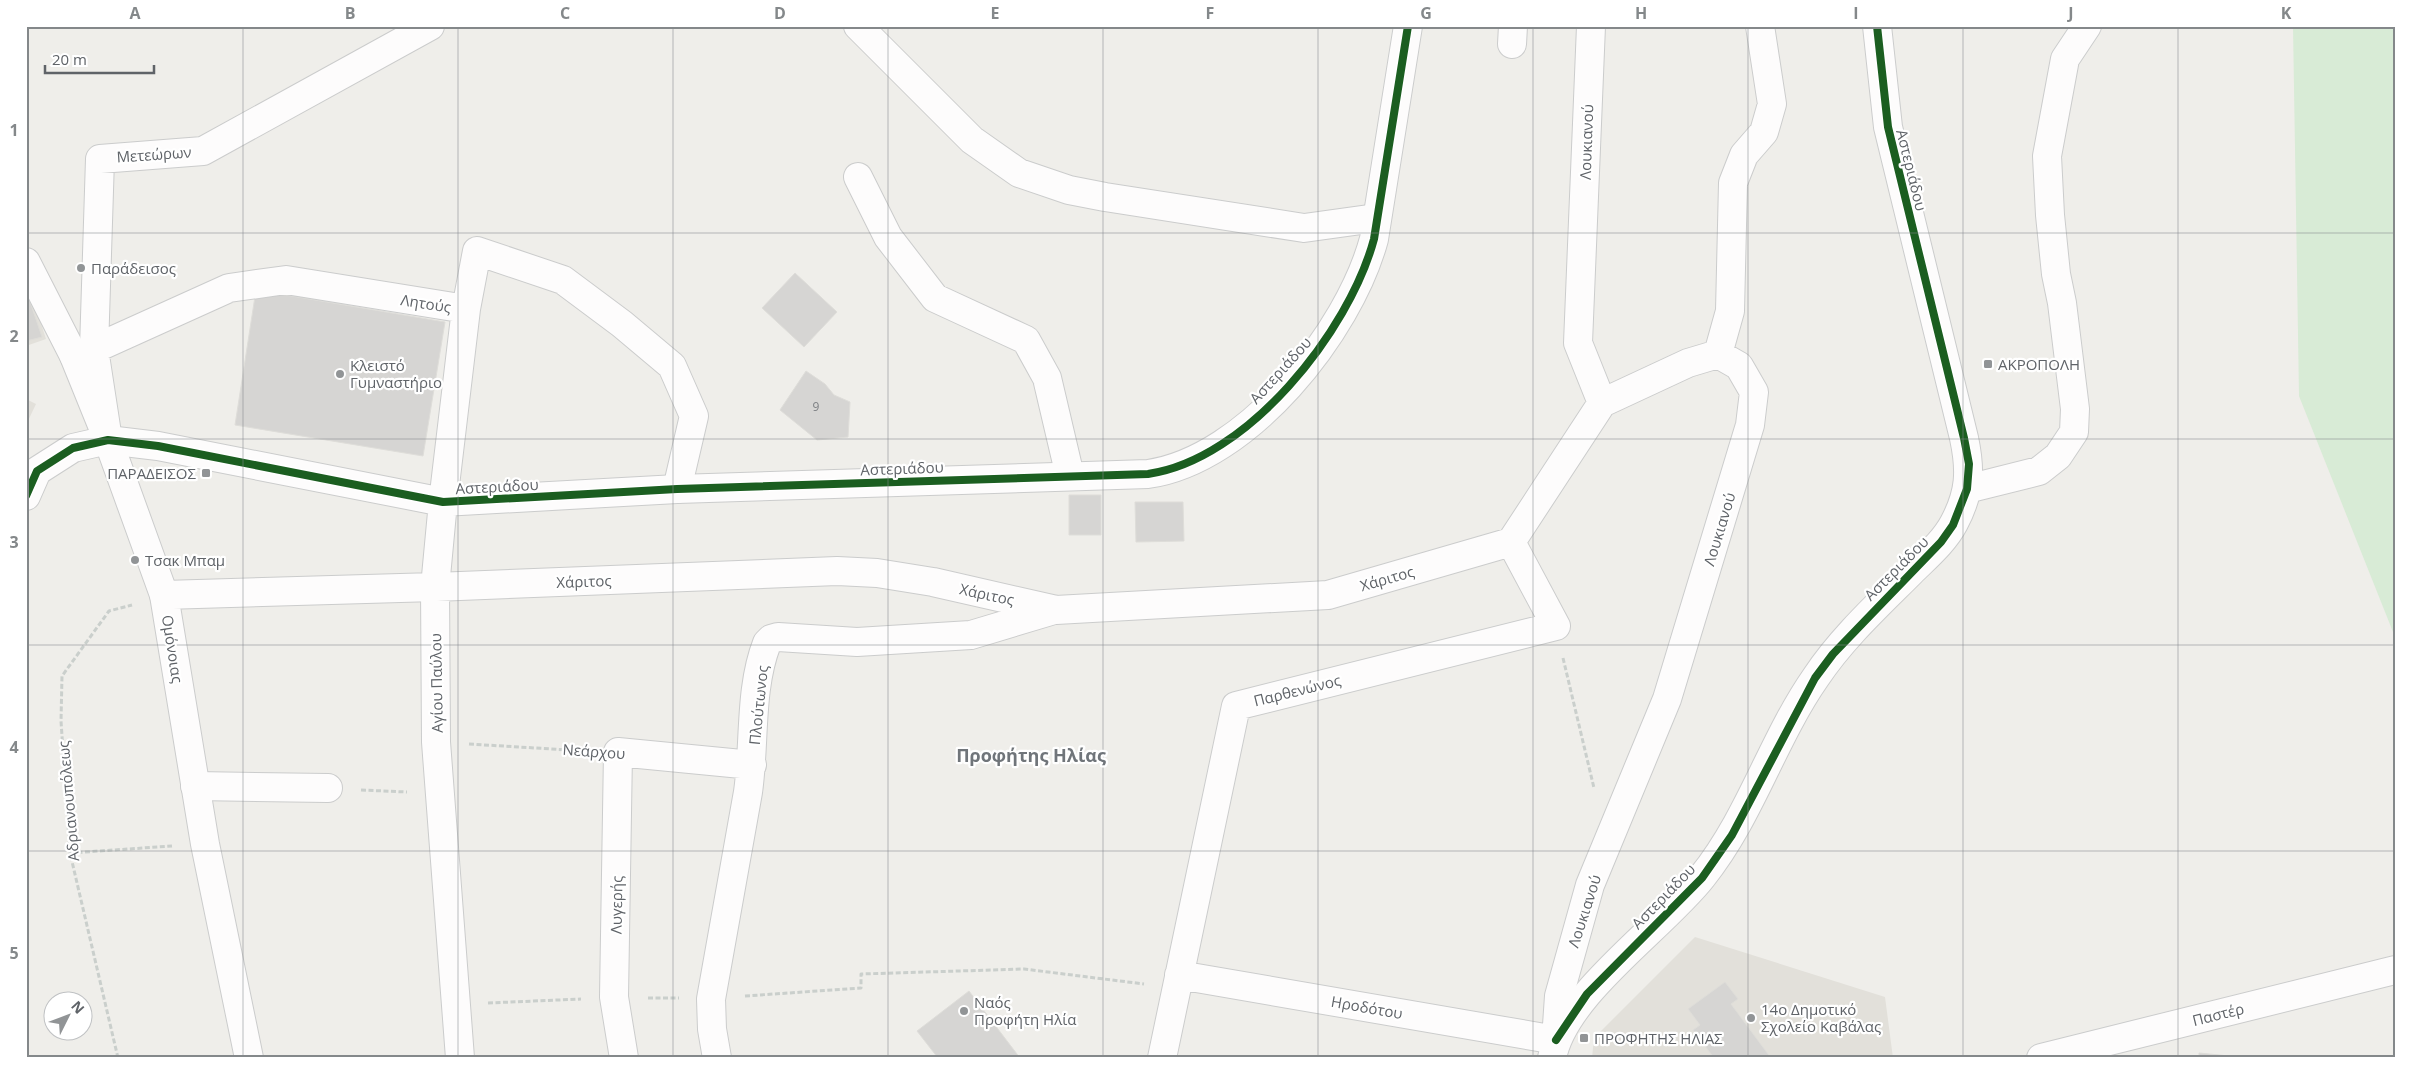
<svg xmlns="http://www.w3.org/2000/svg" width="2421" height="1084" font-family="'Open Sans',sans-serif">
<rect width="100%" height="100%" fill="#efeeea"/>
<path fill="#e2e0da" d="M26 286H29L46 339 26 346Z
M26 399 36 404 26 425Z
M1695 937 1885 997 1893 1058H1592L1594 1038Z"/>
<path fill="#d8ebd6" d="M2293 26H2395V637L2299 396Z"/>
<path fill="#d6d5d3" stroke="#deddd9" d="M795 273 837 312 804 347 762 308Z
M26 290 42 337 26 341Z
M256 290 445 322 423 456 235 425Z
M806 371 825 384 834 395 850 402 848 437 817 440 780 410Z
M1069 495H1101V535H1069Z
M1135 502H1183L1184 541 1136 542Z
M1725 982 1738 999 1731 1004 1771 1058H1714L1693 1030 1700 1025 1688 1009Z
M969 991 1020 1058H938L917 1031Z
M2199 1053 2249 1058H2199Z"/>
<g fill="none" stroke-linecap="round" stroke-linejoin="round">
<g stroke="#cbcccc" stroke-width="30">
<path id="minor" d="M858 26 972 140 1019 173 1069 190 1105 197 1304 228 1376 218
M1591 26 1578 343 1602 403
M1512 44 1513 26
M858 177 888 237 935 298 1026 340 1047 378 1070 476
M1718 354 1730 311 1733 183 1744 155 1764 132 1772 104 1760 26
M74 356 94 349 229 288 286 280 466 309 477 251 563 280 622 324 672 366 694 416 677 489
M1967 489 2039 471 2058 456 2074 432 2075 409 2062 303 2056 274 2050 215 2047 156 2065 59 2087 26
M443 502 466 309
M164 595 108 440 94 349 100 159 203 151 430 26
M195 786 328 788
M1179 975 1556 1040 1559 996 1590 885 1667 699 1750 425 1754 392 1739 366 1718 354
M460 1058 436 742 435 587 837 571 877 573 933 582 1056 610 1328 595 1511 542 1602 403 1688 363 1718 354
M624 1058 614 997 618 752 752 765
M717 1058 712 1029 711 999 748 792C755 744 749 689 767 643L771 639 778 637 857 642 971 635 1054 610
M1162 1058 1236 706 1556 626 1511 542"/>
</g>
<g stroke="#cbcccc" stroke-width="30">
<path id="tertiary" d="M26 262 74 356 108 440
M26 496 37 471 73 448 108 440 158 446 443 502 677 489 1148 474C1247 460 1349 332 1374 239L1408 26
M249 1058 205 844 164 595 435 587 443 502
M1552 1058C1564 994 1662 928 1702 877 1751 816 1772 740 1816 677 1842 638 1878 605 1911 572 1926 557 1944 542 1954 523 1970 493 1971 471 1964 438L1888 127 1877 26
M2041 1058 2395 970"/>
</g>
<path stroke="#cacfcc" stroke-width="3" stroke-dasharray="5 2.5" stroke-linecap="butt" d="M1563 658 1594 788
M469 744 585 751
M361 790 407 792
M70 853 172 846
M745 996 861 988V974L1024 969 1144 984
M648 998H679
M488 1003 581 999
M118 1058 70 853 61 721 62 676 109 611 132 605"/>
<use href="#minor" stroke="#fdfcfc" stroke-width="28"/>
<use href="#tertiary" stroke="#fdfcfc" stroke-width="28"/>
<g stroke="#fff" stroke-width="11">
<path id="cycleway" d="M26 496 37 471 73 448 108 440 158 446 443 502 677 489 1148 474C1247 460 1349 332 1374 239L1408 26
M1556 1040 1587 994 1702 878 1732 835 1815 678 1833 654 1941 542 1953 525 1967 489 1969 464 1964 438 1888 127 1877 26"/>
</g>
<use href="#cycleway" stroke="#1b5e20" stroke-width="8"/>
</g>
<path fill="none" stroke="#84888a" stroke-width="1" stroke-opacity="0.55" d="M243 26V1058M458 26V1058M673 26V1058M888 26V1058M1103 26V1058M1318 26V1058M1533 26V1058M1748 26V1058M1963 26V1058M2178 26V1058M26 233H2395M26 439H2395M26 645H2395M26 851H2395"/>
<g fill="#919496" stroke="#fff" stroke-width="2">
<circle cx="81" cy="268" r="5"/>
<rect x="1983" y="359" width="10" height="10" rx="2.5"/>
<circle cx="340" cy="374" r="5"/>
<rect x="201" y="468" width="10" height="10" rx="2.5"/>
<circle cx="135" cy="560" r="5"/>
<circle cx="964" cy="1011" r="5"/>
<circle cx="1751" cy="1018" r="5"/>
<rect x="1579" y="1033" width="10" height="10" rx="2.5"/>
</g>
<g text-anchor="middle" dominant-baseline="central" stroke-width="4.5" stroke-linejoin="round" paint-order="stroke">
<g font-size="12" fill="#7e8184">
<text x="816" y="406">9</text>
</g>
<g font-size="15" fill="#5f6368" stroke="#fff">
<text transform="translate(1586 142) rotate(-88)">Λουκιανού</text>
<text transform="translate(154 154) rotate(-4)">Μετεώρων</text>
<text transform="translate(1912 170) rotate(76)">Αστεριάδου</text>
<text transform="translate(426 303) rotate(9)">Λητούς</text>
<text transform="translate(1280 370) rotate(-48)">Αστεριάδου</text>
<text transform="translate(902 468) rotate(-2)">Αστεριάδου</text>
<text transform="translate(497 486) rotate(-3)">Αστεριάδου</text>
<text transform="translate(1719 529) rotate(-73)">Λουκιανού</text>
<text transform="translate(1896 568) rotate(-45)">Αστεριάδου</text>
<text transform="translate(1387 578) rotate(-16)">Χάριτος</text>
<text transform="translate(584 581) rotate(-2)">Χάριτος</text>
<text transform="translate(987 594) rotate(12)">Χάριτος</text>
<text transform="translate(173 649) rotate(81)">Ομόνοιας</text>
<text transform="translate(436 683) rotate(-91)">Αγίου Παύλου</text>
<text transform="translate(1297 690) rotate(-14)">Παρθενώνος</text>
<text transform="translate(758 705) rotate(-84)">Πλούτωνος</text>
<text transform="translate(594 751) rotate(4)">Νεάρχου</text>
<text transform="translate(68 801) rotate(-95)">Αδριανουπόλεως</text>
<text transform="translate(1663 896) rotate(-46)">Αστεριάδου</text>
<text transform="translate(616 905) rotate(-89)">Λυγερής</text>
<text transform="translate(1584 911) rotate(-72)">Λουκιανού</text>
<text transform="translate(1367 1007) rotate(10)">Ηροδότου</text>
<text transform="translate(2218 1014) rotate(-14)">Παστέρ</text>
</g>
<g font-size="15" fill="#5f6368" stroke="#fff" text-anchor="start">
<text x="91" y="268">Παράδεισος</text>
<text x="1998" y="364">ΑΚΡΟΠΟΛΗ</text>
<text x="350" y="365">Κλειστό<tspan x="350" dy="17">Γυμναστήριο</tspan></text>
<text x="196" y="473" text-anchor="end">ΠΑΡΑΔΕΙΣΟΣ</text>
<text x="145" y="560">Τσακ Μπαμ</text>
<text x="974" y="1002">Ναός<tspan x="974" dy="17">Προφήτη Ηλία</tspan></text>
<text x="1761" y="1009">14ο Δημοτικό<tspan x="1761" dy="17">Σχολείο Καβάλας</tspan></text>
<text x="1594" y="1038">ΠΡΟΦΗΤΗΣ ΗΛΙΑΣ</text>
</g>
<g font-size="18" font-weight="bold" fill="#70757a" stroke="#fff">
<text x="1031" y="755">Προφήτης Ηλίας</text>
</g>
</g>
<rect width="2421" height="1084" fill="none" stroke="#ffffff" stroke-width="55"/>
<g transform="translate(68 1016) rotate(48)"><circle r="24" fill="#ffffff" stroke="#bfc1c3"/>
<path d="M0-4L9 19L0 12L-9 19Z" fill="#919496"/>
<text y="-8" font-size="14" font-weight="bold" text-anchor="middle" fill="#5f6368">N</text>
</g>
<path d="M45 65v8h109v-8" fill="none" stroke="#5f6368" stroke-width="2.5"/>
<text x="52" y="65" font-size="15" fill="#5f6368" stroke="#ffffff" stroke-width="4" paint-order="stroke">20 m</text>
<rect x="28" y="28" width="2366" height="1028" fill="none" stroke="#84888a" stroke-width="2"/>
<g font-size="16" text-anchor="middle" font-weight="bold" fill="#84888a">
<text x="135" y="19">A</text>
<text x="350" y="19">B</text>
<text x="565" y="19">C</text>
<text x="780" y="19">D</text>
<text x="995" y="19">E</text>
<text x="1210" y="19">F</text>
<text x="1426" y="19">G</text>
<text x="1641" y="19">H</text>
<text x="1856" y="19">I</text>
<text x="2071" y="19">J</text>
<text x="2286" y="19">K</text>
<text x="14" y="136">1</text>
<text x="14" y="342">2</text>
<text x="14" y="548">3</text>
<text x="14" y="753">4</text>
<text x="14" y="959">5</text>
</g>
</svg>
